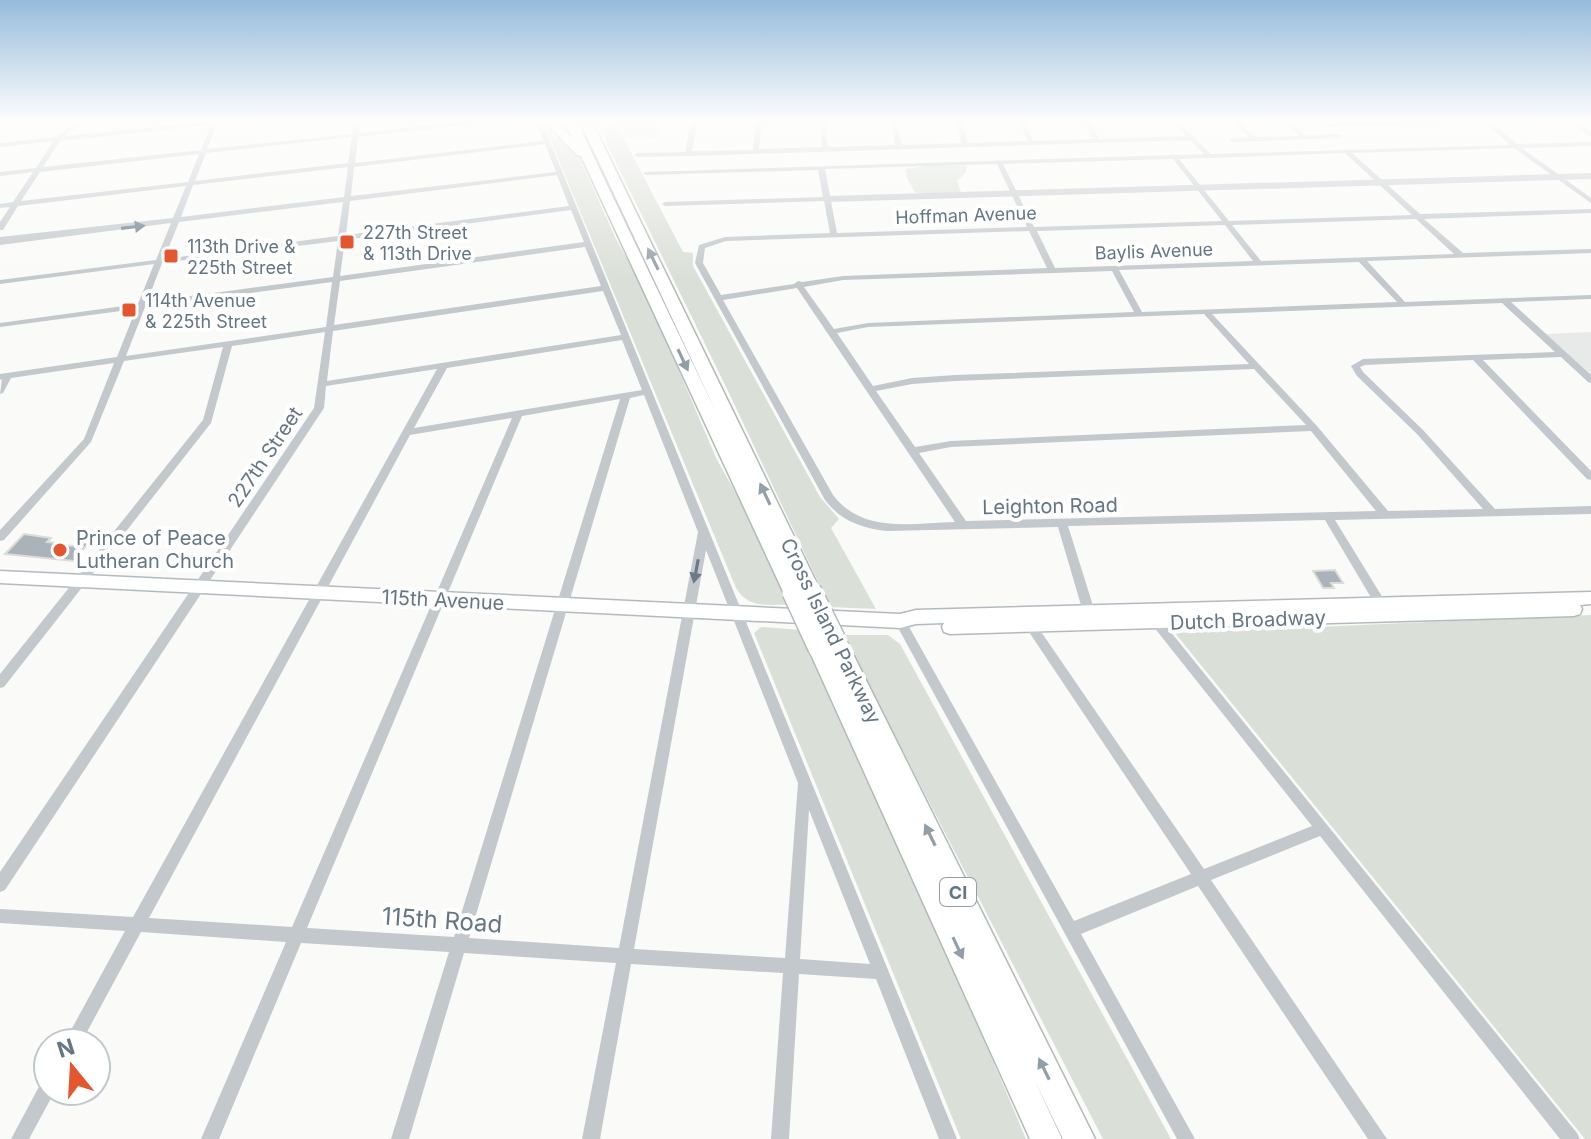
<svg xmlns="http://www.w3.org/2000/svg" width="1591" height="1139" font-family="Inter,sans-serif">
<rect width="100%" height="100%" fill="#fafaf8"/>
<path fill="#e8e9e9" d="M613 122H661L656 138 623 139Z
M1591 332V375L1546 334Z"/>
<path fill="#dadfd7" d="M543 122 550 127 554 140 560 136 576 150 616 239 644 289 717 460 750 518 789 605C766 604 749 609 736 588Z
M607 122H615L683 252 693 253V266L820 497 839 519 831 528 876 609 830 607 729 393 607 144 604 134Z
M932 165 967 166 966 172 957 181 961 192 923 195 915 192 907 178 906 169Z
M1591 615V1139H1585L1175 633Z
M761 627 801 630 910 865 1026 1139H961L754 633Z
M843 635H888L900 644 1171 1139H1103Z"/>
<path fill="#aab3b9" stroke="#dcdcda" stroke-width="2" d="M24 534 51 538 47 542 56 543 54 545 75 546 84 535H95L74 561 5 554Z
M1335 570 1343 583H1331L1334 588H1323L1313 571Z"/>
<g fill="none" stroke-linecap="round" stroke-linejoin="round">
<g stroke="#b3babf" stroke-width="3">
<path id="secondary" d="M0 571 900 614 916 610 1591 592V604L1580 605 1582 609 1580 614 1574 616 950 634 944 632 942 627 944 623 916 624 900 628 0 583Z"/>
</g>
<g stroke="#b4b9bd" stroke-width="3">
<path id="motorway" d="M545 122H556L573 139 565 122H577L717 414 583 128 589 125 595 128 820 590 817 596 810 598 802 594 793 600 786 598 581 156 577 155Z
M837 635 845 638 1095 1139H1063L1033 1077 1062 1139H1030L808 648 811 642 819 639 827 643Z"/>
</g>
<path fill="#c3c8cc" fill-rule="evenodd" d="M76 122H83L65 136 207 122H226L217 124 207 149 352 134 354 122H360L359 133 459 122H478L475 124 358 137 355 163 543 141 536 122H542L957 1139H939L876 979 799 974 789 1139H771L783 973 631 964 600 1139H582L616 963 464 953 409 1139H391L449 952 301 943 219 1139H201L286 942 141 932 81 1043H64L125 931 0 923V909L133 917 437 369 326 386 324 408 5 890 0 892V872L314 408 325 332 232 346 211 423 4 687 0 688V674L203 420 223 347 124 361 91 442 4 540 0 541V530L84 439 114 363 11 378 3 393 0 394 2 379 0 380V374L117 357 136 309 0 327V323L138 304 154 264 0 284V280L156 260 171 223 0 245V237L173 218 186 186 18 206 3 230H0V222L10 207 0 208V204L13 202 33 172 0 176V172L36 168 53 141 0 147V143L56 137ZM211 125 201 150 43 167 60 141ZM352 137 348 163 195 181 206 153ZM545 144 556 172 351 196 354 167ZM199 154 188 182 21 201 40 172ZM348 167 344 197 181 217 193 185ZM557 175 569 206 346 235 350 201ZM343 202 338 236 164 259 179 222ZM571 210 584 242 340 276 345 240ZM338 241 333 277 147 302 162 263ZM585 247 601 286 334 325 340 281ZM332 282 326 327 126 356 145 307ZM603 291 621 335 327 381 333 331ZM622 340 642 390 414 428 447 368ZM644 395 698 532 619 948 469 938 630 398ZM620 399 454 937 307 928 522 416ZM512 418 292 927 149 918 410 435ZM706 550 798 783 785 958 634 949ZM809 810 870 964 800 959Z
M691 122H697L692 151 753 150 756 122H762L759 149 822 147 820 122H826L827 145 830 147 895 145 891 122H897L902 145 961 143 956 122H962L968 143 1027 141 1020 122H1026L1033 141 1093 139 1084 122H1090L1099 139 1186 136 1172 122H1178L1211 154 1510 145 1485 122H1491L1517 144 1591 142V146L1522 148 1591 198V203L1514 148 1352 153 1420 214 1591 209V213L1424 219 1463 253 1591 249V253L1367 261 1405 302 1591 295V299L1511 302 1591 375V383L1588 382 1561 357 1483 360 1591 471V480L1587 479 1473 360 1365 365 1360 367 1363 372 1423 430 1495 509 1591 506V514L1335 520 1386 603 1384 606H1376L1325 520 1068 526 1095 612 1093 615H1085L1083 612 1058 527 887 531C861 528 841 521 825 500L695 263 699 245 725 237 830 233 824 201 665 206 662 204 665 202 823 197 818 170 646 175 644 174V172L1204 154 1190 140 688 156 637 157 634 155 637 153 685 152ZM1345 153 1412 215 1229 221 1179 159ZM1173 159 1222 221 1034 227 1003 164ZM997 164 1027 227 837 233 825 169ZM1416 219 1454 254 1261 261 1232 225ZM1225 225 1253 261 1055 268 1037 231ZM1029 231 1047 268 843 276 802 282 798 281 794 284 721 295 703 263 705 248 726 241ZM1359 262 1397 302 1142 312 1119 270ZM1112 271 1134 312 868 323 834 329 804 287 843 280ZM797 288 955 522C911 523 863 534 833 495L723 300ZM1502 303 1555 352 1363 359 1351 366 1357 376 1417 434 1483 509 1388 511 1317 426 1212 314ZM1204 314 1249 364 955 375 912 378 873 386 837 333 868 327ZM1254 369 1306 425 951 441 915 447 876 391 912 384 955 381ZM1311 431 1376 511 966 521 919 453 951 447Z
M1231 122H1238L1257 137 1299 136 1283 122H1290L1307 135 1340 134 1343 136 1340 138 1232 142 1230 141V139L1249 137Z
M1377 122H1446L1443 124 1327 127 1324 125 1327 123Z
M1572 122H1579L1591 132V137Z
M900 616 904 618 1074 921 1191 874 1027 629 1025 626 1027 623H1035L1204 869 1312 826 1153 626 1151 623 1153 620H1161L1577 1133 1580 1139H1560L1320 836 1211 880 1387 1139H1368L1198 886 1081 934 1195 1139H1177L896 624 894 621 896 618Z
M48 1079V1091H55L29 1139H11L42 1081Z"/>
<path fill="#c3c8cc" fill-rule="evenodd" d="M1591 173V179L827 202 823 199 827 196Z"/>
<use href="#secondary" fill="#fff" fill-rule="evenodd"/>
<use href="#motorway" fill="#fff" fill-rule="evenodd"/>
<g stroke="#b4b9bd" stroke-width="24" stroke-linecap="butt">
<path id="motorway-bridge" d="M810 590 837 644
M793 592 819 648"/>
</g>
<use href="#motorway-bridge" stroke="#fff" stroke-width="21"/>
</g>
<defs><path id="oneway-solid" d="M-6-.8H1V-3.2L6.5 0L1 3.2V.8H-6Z" transform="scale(2)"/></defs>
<g fill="#6a7a87">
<use href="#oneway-solid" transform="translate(133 227) rotate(-7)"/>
<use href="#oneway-solid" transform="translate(696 571) rotate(101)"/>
</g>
<g fill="#939fa8">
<use href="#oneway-solid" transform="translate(653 259) rotate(-116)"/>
<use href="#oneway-solid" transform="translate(683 360) rotate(65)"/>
<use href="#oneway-solid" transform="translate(765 494) rotate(-115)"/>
<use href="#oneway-solid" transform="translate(930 835) rotate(-116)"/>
<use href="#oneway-solid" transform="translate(958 948) rotate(65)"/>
<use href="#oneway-solid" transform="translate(1044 1069) rotate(-116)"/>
</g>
<linearGradient id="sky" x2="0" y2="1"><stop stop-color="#96bcdc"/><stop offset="0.43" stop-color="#fdfdfc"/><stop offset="1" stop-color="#fdfdfc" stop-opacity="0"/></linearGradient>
<rect width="1591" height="281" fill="url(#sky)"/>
<g fill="#e4572e" stroke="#fff" stroke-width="3">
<rect x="339" y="234" width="16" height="16" rx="4"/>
<rect x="163" y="248" width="16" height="16" rx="4"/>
<rect x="121" y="302" width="16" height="16" rx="4"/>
<circle cx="60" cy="550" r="8"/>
</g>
<g text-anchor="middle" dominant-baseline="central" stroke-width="8" stroke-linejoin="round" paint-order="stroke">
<g font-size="18" fill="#657683" stroke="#fff">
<text transform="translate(966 215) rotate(-2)">Hoffman Avenue</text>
<text transform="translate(1154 251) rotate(-2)">Baylis Avenue</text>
</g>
<g font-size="18" fill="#657683" stroke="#fff" text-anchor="start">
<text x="363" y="232">227th Street<tspan x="363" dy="21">&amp; 113th Drive</tspan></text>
<text x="187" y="246">113th Drive &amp;<tspan x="187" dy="21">225th Street</tspan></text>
<text x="145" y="300">114th Avenue<tspan x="145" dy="21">&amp; 225th Street</tspan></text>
</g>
<rect fill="#fff" stroke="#939fa8" stroke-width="2" x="940" y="878" width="36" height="28" rx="6"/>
<g font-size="18" font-weight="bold" fill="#657683">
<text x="958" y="892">CI</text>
</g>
<g font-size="20" fill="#657683" stroke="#fff">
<text transform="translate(265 457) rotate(-56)">227th Street</text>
<text transform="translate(1050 506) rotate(-1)">Leighton Road</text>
<text transform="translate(443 600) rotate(3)">115th Avenue</text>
<text transform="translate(1248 620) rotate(-2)">Dutch Broadway</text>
<text transform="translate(831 631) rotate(64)">Cross Island Parkway</text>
</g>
<g font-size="20" fill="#657683" stroke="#fff" text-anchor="start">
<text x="76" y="538">Prince of Peace<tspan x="76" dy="23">Lutheran Church</tspan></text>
</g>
<g font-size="24" fill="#657683" stroke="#fff">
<text transform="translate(442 920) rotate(4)">115th Road</text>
</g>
</g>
<g transform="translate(72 1067) rotate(342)"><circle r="38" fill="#ffffff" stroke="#c1c8cd" stroke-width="2"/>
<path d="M0-6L14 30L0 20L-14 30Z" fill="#e4572e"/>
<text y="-12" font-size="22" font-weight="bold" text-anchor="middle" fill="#657683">N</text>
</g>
</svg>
